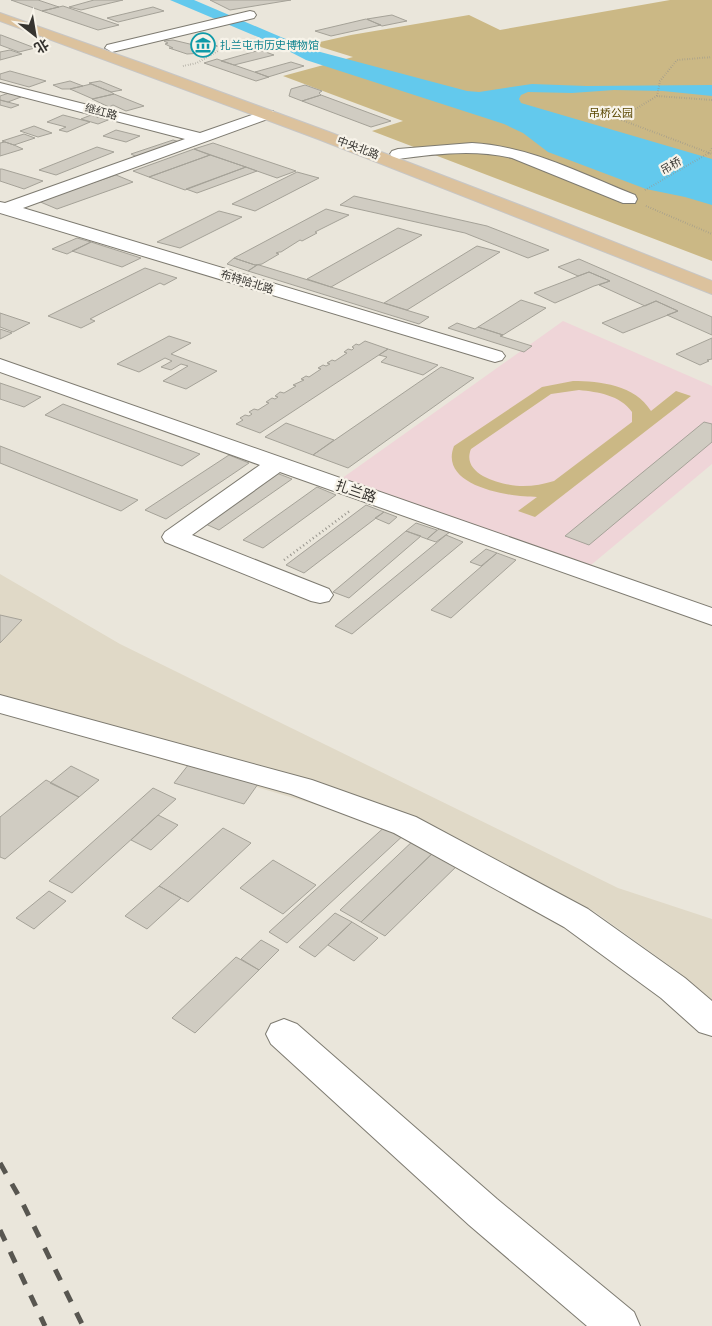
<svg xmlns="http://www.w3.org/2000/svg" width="712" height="1326" font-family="Roboto,'Noto Sans SC',sans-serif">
<rect width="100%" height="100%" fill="#eae6db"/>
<path fill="#e0d9c7" d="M0 574 120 644 618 888 712 919V1003L677 971 595 912 482 854 0 711Z"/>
<path fill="#efd5d8" d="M563 321 712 386V464L591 565 341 479Z"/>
<path fill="#cbb885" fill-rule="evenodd" d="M670 0H712V261L372 131 403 121 283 76 353 57 311 44 351 35 469 15 500 30Z
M573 381C600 381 635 385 651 411L676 391 691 396 535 517 518 511 537 497C511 497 438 487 454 446L542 387ZM579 390C598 392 620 395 632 412V422L554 481C544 484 534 486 523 486 505 486 460 476 471 449L551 394Z"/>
<path fill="#63c9ed" d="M170 0H194L309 49 467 91 479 92 532 84 586 86 712 85V96L663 91 614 90 572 93 528 92 521 95 519 99 521 103 712 159V205L685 197 646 189 548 152 523 133 504 124 306 60 277 45Z"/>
<path fill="#d0ccc2" stroke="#a5a298" d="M11 0H38L59 7 42 11Z
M123 0 81 10 69 7 94 0Z
M210 0H291L230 10Z
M63 6 119 25 98 30 42 11Z
M153 7 164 11 118 22 107 18Z
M392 15 407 21 382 26 367 19Z
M366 19 381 25 331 36 315 31Z
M0 35H1L35 48 19 52 0 45Z
M173 40 198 46 194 47 203 51H200L203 53 187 54 169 48H173L165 44 168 43 164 41Z
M10 50 22 54 0 60V52Z
M260 50 274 55 234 65 221 61Z
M217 59 234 65 269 77 256 81 204 63Z
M291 62 304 66 268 77 255 72Z
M10 71 46 81 29 87 0 79V74Z
M70 81 83 86 70 89H62L53 85Z
M100 81 122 90 111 92 89 83Z
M91 84 111 92 114 94 93 99 70 89Z
M305 85 322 91 319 93 321 95 302 101 289 96 291 89Z
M9 93 21 97 8 102 0 100V96Z
M114 94 144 106 126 111 113 105 109 107 92 99Z
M321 95 391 121 371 127 302 101Z
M0 100 19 105 11 108 0 105Z
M63 115 90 122 67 132 59 130 66 127 47 122Z
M91 115 108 120 98 124 81 119Z
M34 126 52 133 38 137 20 131Z
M116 130 140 136 126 142 103 136Z
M24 134 35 138 14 145 2 141Z
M173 140 180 142 137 157 131 154Z
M5 142 14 145 23 149 0 156V143Z
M213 143 296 171 277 178 194 149Z
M97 147 114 152 56 175 39 170Z
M194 149 210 155 149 177 133 171Z
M210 155 246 167 185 190 149 177Z
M246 167 257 171 197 193 186 189Z
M0 169H2L43 181 24 189 0 181Z
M297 172 319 178 255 211 232 204Z
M116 175 133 182 57 209 38 201Z
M354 196 487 226 549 250 528 258 465 233 340 205Z
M326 209 349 215 315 232 317 233 302 241 300 240 281 252H279L276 253 279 254 262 264 255 265 234 258Z
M219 211 242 217 180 248 157 242Z
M398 228 422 235 331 287 307 279Z
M77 238 91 242 67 254 52 249Z
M91 242 141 258 122 267 72 251Z
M477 246 500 252 407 310 384 303Z
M234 258 255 265H257L248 271 227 264Z
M579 259 712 317V335L667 315 678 311 656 301 645 306 599 285 610 281 589 272 578 276 558 267Z
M257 265H259L429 317 419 324 248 271Z
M145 268 177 278 164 285 160 283 90 319 95 321 81 328 48 316Z
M589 272 610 281 594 286 555 303 534 293Z
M521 300 546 308 503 335 478 327Z
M656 301 678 311 623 333 602 323Z
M0 313 30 323 13 332 0 327Z
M457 323 475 329 478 327 503 335 500 336 532 346 524 352 448 328Z
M0 329 12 333 0 339Z
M169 336 191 343 171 354 217 371 186 389 163 381 188 366 181 364 171 370 161 367 172 361 165 358 139 372 117 364Z
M712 338V359L707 360 709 361 700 365 676 354Z
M365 341 388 349 260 433 236 424 243 420 240 418 245 415 249 416 252 414 249 412 254 409 258 410 269 403 266 402 272 398 275 399 278 397 275 396 280 392 284 393 296 386 293 385 304 380 301 379 306 376 309 377 321 369 318 368 323 365 326 366 330 364 327 363 332 360 335 361 347 353 344 352 348 349 352 350 354 348 352 347 356 344 359 345Z
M388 349 438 365 423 375 381 362 387 357 379 355Z
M441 367 474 378 348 468 313 455Z
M0 383 41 397 24 407 0 399Z
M63 404 200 454 182 466 45 415Z
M704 422 712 424V442L589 545 565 536Z
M286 423 334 440 313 455 265 437Z
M0 446 138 500 121 511 0 463Z
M229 455 249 463 166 519 145 510Z
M274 472 292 479 219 530 201 522Z
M317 487 336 495 263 548 243 540Z
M366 505 384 512 304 573 286 565Z
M384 512 397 517 389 524 375 518Z
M416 523 437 530 427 539 406 531Z
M440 528 450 532 436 542 427 539Z
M406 531 421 536 349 598 333 592Z
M446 535 463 542 352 634 335 626Z
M486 549 497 553 481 566 470 562Z
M497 553 516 560 451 618 431 610Z
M0 615 22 620 0 643Z
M189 764 258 784 244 804 174 783Z
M71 766 99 780 79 797 50 783Z
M46 780 79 797 5 859 0 857V817Z
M153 788 176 799 72 893 49 881Z
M158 815 178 825 151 850 131 840Z
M389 823 407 832 287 943 269 932Z
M223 828 251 843 188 902 159 886Z
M416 838 437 849 361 922 340 910Z
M437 849 461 862 385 936 361 922Z
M273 860 316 885 283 914 240 888Z
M159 886 181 898 147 929 125 916Z
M49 891 66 901 34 929 16 918Z
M335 913 352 922 315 957 299 947Z
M352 922 378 938 354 961 328 945Z
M261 940 279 950 259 970 241 959Z
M236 957 259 970 195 1033 172 1018Z"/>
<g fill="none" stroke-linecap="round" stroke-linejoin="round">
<g stroke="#7e7b71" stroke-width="2">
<path id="minor" d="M250 11 254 12 256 15 254 18 112 52 105 48 107 45Z
M0 83 200 133 263 111H273L275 114 273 117 23 208 502 352 505 356 502 360 495 362 488 360 0 213V202L5 203 185 139 0 91Z
M472 143C530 146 582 174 635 195L637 199 635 203H623L512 158C474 149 436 154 398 159L392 157 390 154 392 151 398 149Z
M0 359 712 608V625L280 472 192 535 329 589 333 595 329 601 320 603 311 601 165 542 162 537 165 532 260 465 0 372Z
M0 695 312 780 416 817 588 909 685 978 712 1001V1036L699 1032 661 998 564 927 394 833 291 794 0 713Z
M284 1019 297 1024 497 1199 634 1312 640 1326H587L469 1225 271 1044 266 1034 271 1024Z"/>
</g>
<g stroke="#c7c6c5" stroke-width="2">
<path id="major" d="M0 13 144 64 329 132 548 216 712 281V294L318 139 0 21Z"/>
</g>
<path stroke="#98958d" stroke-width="2" stroke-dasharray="0.5 2" stroke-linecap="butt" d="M228 41 242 45 231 48 217 46Z
M183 66 197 63 223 48
M657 96 660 81 677 60 712 57
M712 100 657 96 619 119 712 154
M709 153 712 148
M645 190 709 153
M646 206 712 234"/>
<path stroke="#98958d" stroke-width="2.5" stroke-dasharray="1 3" stroke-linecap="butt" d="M284 560 351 510"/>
<use href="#minor" fill="#fff" fill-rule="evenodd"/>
<use href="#major" fill="#dcc29d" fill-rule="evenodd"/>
<path stroke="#585650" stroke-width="5" stroke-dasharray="12 12" stroke-linecap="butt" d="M0 1163 21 1200 83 1326
M0 1230 45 1326"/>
</g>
<defs>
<g id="museum-ring" transform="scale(1.25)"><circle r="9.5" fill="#f7f3e9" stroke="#0f9aa8" stroke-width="1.5"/><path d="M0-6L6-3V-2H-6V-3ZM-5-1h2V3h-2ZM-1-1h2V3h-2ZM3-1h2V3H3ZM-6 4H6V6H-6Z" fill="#0f9aa8"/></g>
</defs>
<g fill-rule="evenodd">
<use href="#museum-ring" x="203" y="45"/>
</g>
<g text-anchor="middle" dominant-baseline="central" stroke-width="4.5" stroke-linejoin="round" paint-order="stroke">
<g font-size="11" fill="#0d838f" stroke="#f7f3e9" text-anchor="start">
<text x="220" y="45">扎兰屯市历史博物馆</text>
</g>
<g font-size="11" fill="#363430" stroke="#f7f3e9">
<text transform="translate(101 112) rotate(15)">继红路</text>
<text transform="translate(358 148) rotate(21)">中央北路</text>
<text transform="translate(671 166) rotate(-30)">吊桥</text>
<text transform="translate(247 282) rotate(17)">布特哈北路</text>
</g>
<g font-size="11" fill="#5a4701" stroke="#f7f3e9">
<text x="611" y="113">吊桥公园</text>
</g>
<g font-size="14" fill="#363430" stroke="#f7f3e9">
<text transform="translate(356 491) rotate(19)">扎兰路</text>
</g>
</g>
<g transform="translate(35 35) rotate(149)" stroke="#f7f3e9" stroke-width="4" paint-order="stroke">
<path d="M0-4L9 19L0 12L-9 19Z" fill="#363430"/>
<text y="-8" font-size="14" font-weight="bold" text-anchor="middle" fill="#363430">北</text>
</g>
</svg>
